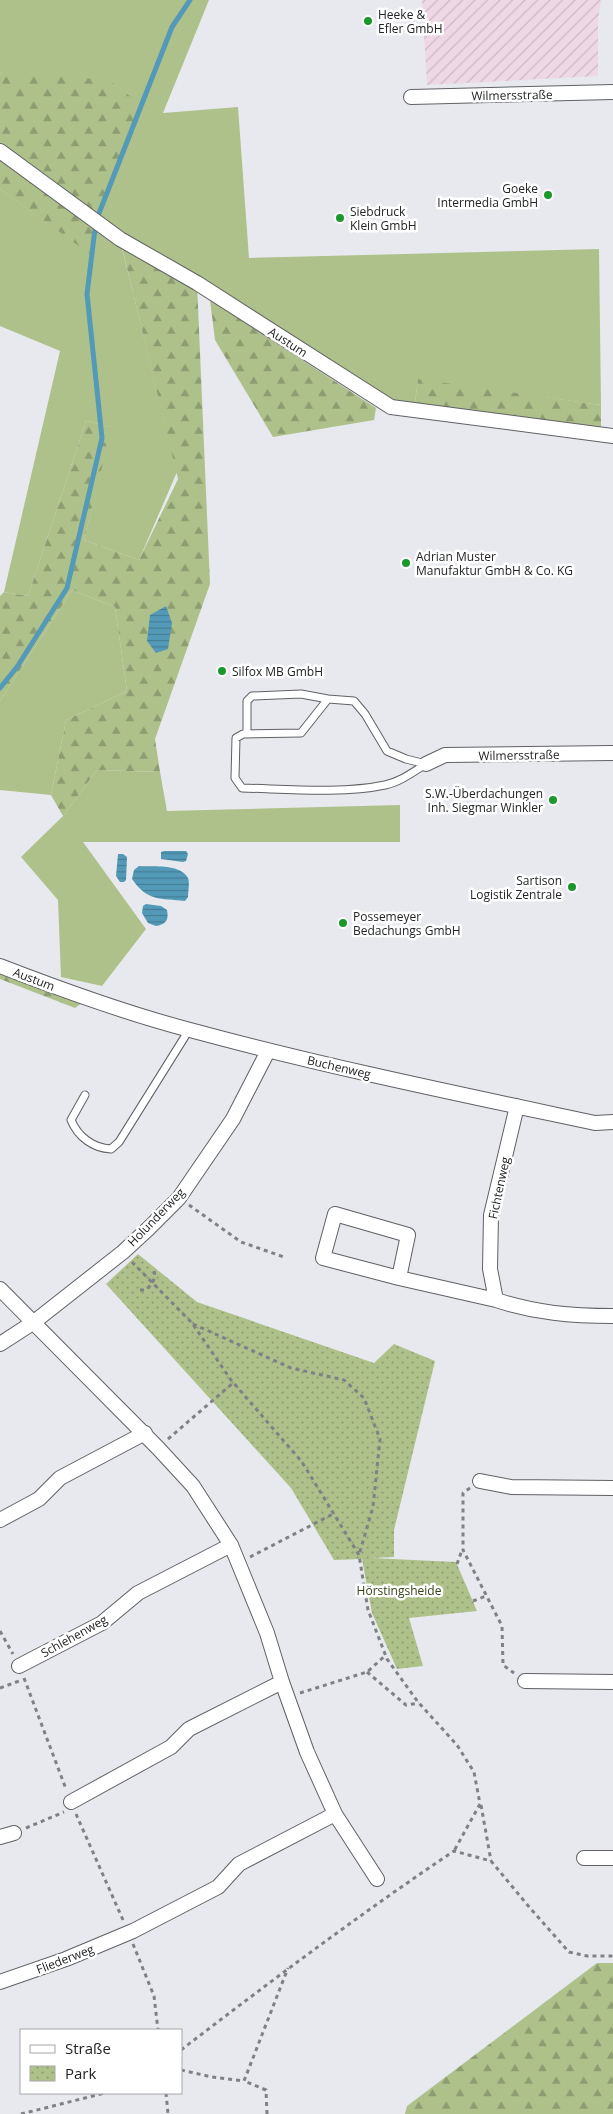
<svg xmlns="http://www.w3.org/2000/svg" width="613" height="2114" font-family="'Open Sans',sans-serif">
<defs>
<pattern id="industrial-furrows" width="10" height="10" patternUnits="userSpaceOnUse" patternTransform="scale(1.25)"><rect width="10" height="10" fill="#eed8e5"/><path d="M-1 1l2-2M0 10L10 0M9 11l2-2" fill="none" stroke="#ccb9c4"/></pattern>
<pattern id="forest-firs" width="22" height="20" patternUnits="userSpaceOnUse" patternTransform="scale(1.25)"><rect width="22" height="20" fill="#afc18b"/><path d="M5 1l3.5 6h-7zM16 11l3.5 6h-7z" fill="#8e9d71"/></pattern>
<pattern id="park-dots" width="8" height="8" patternUnits="userSpaceOnUse" patternTransform="scale(1.25)"><rect width="8" height="8" fill="#afc18b"/><path d="M2 2h.1M6 6h.1" fill="none" stroke="#8e9d71" stroke-width="1.8" stroke-linecap="round"/></pattern>
<pattern id="water-rules" width="6" height="5" patternUnits="userSpaceOnUse" patternTransform="scale(1.25)"><rect width="6" height="5" fill="#539ab8"/><path d="M0 2.5h6" fill="none" stroke="#447d95"/></pattern>
</defs>
<rect width="100%" height="100%" fill="#e7e9ee"/>
<path fill="url(#industrial-furrows)" d="M422 0H601L598 20V76L427 85Z"/>
<path fill="#afc18b" d="M0 0H209L163 113 238 107 249 258 599 249 601 405 418 380 414 410 391 407 120 240 177 472 139 560 84 540 111 427 86 421 28 596 4 592 60 351 0 326V189L90 253 2 72 0 75Z
M72 590 115 607 127 691 66 720 51 795 0 790V701Z
M97 770 160 772 167 811 400 805V842H83L146 929 102 986 61 977 58 900 21 857 63 816Z"/>
<path fill="url(#forest-firs)" d="M2 72 109 80 140 104 96 220 90 254 0 189V75Z
M120 239 197 283 210 584 155 739 160 772 97 770 63 816 51 795 66 720 127 691 115 607 72 590 0 701V596L4 592 28 596 86 421 112 427 84 540 139 560 178 479Z
M210 300 376 408 374 420 273 437 215 340Z
M418 379 601 405V435L414 410Z
M0 974 82 1003 75 1008 0 979Z
M597 1963H613V2114H405L407 2106Z"/>
<path fill="url(#park-dots)" d="M138 1254 197 1302 374 1363 394 1344 435 1361 394 1530V1557L371 1558 456 1562 477 1611 409 1618 423 1666 397 1669 372 1613 362 1559 334 1560 291 1488 106 1284Z"/>
<path fill="url(#water-rules)" d="M166 606 172 623 168 649 156 653 147 641 150 615Z
M164 851H186L188 854 186 861 183 862 161 859V852Z
M118 854H123L127 857 126 880 124 882H120L116 876Z
M139 866C152 867 180 863 188 878 190 883 188 891 188 897L185 901C160 898 148 902 132 879L134 870Z
M146 904 161 906 167 910C169 920 166 924 156 926L148 923 142 913 143 906Z"/>
<g fill="none" stroke-linecap="round" stroke-linejoin="round">
<path stroke="#539ab8" stroke-width="5" d="M0 688 17 667 67 588 102 438 87 294 96 221 172 27 190 0"/>
<g stroke="#5f6165" stroke-width="9">
<path id="lane" d="M328 699 354 701 365 714 387 751 406 759 426 764C413 772 400 782 385 785 343 794 286 789 242 788L235 778 236 738 243 734 301 733Z
M247 734V701L252 696 301 694 328 699
M85 1095 71 1120C78 1137 93 1148 111 1149L119 1142 189 1030"/>
</g>
<g stroke="#5f6165" stroke-width="16">
<path id="street" d="M411 97 613 92
M0 151 120 239 197 283 391 407 613 436
M426 764 445 755 613 753
M0 966C62 990 125 1013 190 1030 323 1066 459 1094 595 1123L613 1122
M517 1106 491 1215 490 1269 496 1300C536 1313 571 1316 613 1316
M399 1278 408 1235 335 1214 323 1258 399 1278 496 1300
M0 1289 158 1448 193 1486 231 1545 267 1633 282 1682 307 1752 335 1814 377 1879
M0 1344 34 1322 123 1252 148 1229 179 1198 233 1119 268 1051
M480 1481 511 1487 613 1488
M0 1520 39 1499 60 1478 145 1433
M19 1666 102 1623 138 1593 231 1545
M525 1681 613 1682
M71 1802 171 1747 189 1729 282 1682
M0 1837 14 1833
M584 1858H613
M0 1982 66 1959 133 1931 218 1887 239 1864 335 1814"/>
</g>
<path stroke="#7f8184" stroke-width="3" stroke-dasharray="4 4" stroke-linecap="butt" d="M189 1205 241 1242 284 1257
M132 1262 192 1323 231 1380 302 1462 359 1555 368 1610 387 1659 418 1702 457 1745 474 1772 480 1804 454 1851
M140 1290H146C153 1283 156 1279 154 1269
M193 1324 291 1368 344 1380 364 1398 380 1439 373 1507 359 1555
M168 1439 233 1383
M470 1488 463 1493V1550L502 1626 503 1665 514 1673
M250 1557 333 1514
M457 1564 462 1550
M473 1601 486 1596
M0 1631 13 1654
M367 1672 406 1705 419 1703
M24 1678 66 1789
M0 1688 19 1681
M300 1693 367 1672 386 1655
M481 1805 491 1861
M76 1814 123 1920
M26 1828 64 1812
M133 1944 154 1996 158 2030
M181 2050C271 1981 360 1914 454 1851L491 1861 530 1908 569 1952 587 1956H613
M181 2070 212 2077 244 2081
M166 2093 168 2114
M21 2114 105 2093
M267 2114 266 2090 244 2081 288 1968"/>
<use href="#lane" stroke="#fff" stroke-width="7"/>
<use href="#street" stroke="#fff" stroke-width="14"/>
</g>
<g fill="#1a982c" stroke="#fff" stroke-width="2">
<circle cx="368" cy="21" r="5"/>
<circle cx="548" cy="195" r="5"/>
<circle cx="340" cy="218" r="5"/>
<circle cx="406" cy="563" r="5"/>
<circle cx="222" cy="671" r="5"/>
<circle cx="553" cy="800" r="5"/>
<circle cx="572" cy="887" r="5"/>
<circle cx="343" cy="923" r="5"/>
</g>
<g text-anchor="middle" dominant-baseline="central" stroke-width="5" stroke-linejoin="round" paint-order="stroke">
<g font-size="12" fill="#232426" stroke="#fff" text-anchor="start">
<text x="378" y="14">Heeke &amp;<tspan x="378" dy="14">Efler GmbH</tspan></text>
<text x="538" y="188" text-anchor="end">Goeke<tspan x="538" dy="14">Intermedia GmbH</tspan></text>
<text x="350" y="211">Siebdruck<tspan x="350" dy="14">Klein GmbH</tspan></text>
<text x="416" y="556">Adrian Muster<tspan x="416" dy="14">Manufaktur GmbH &amp; Co. KG</tspan></text>
<text x="232" y="671">Silfox MB GmbH</text>
<text x="543" y="793" text-anchor="end">S.W.-Überdachungen<tspan x="543" dy="14">Inh. Siegmar Winkler</tspan></text>
<text x="562" y="880" text-anchor="end">Sartison<tspan x="562" dy="14">Logistik Zentrale</tspan></text>
<text x="353" y="916">Possemeyer<tspan x="353" dy="14">Bedachungs GmbH</tspan></text>
</g>
<g font-size="12" fill="#232426" stroke="#fff">
<text transform="translate(512 95) rotate(-1)">Wilmersstraße</text>
<text transform="translate(288 342) rotate(33)">Austum</text>
<text transform="translate(519 755) rotate(-1)">Wilmersstraße</text>
<text transform="translate(34 979) rotate(21)">Austum</text>
<text transform="translate(339 1067) rotate(13)">Buchenweg</text>
<text transform="translate(499 1188) rotate(-78)">Fichtenweg</text>
<text transform="translate(156 1217) rotate(-46)">Holunderweg</text>
<text transform="translate(74 1636) rotate(-29)">Schlehenweg</text>
<text transform="translate(65 1959) rotate(-21)">Fliederweg</text>
</g>
<g font-size="12" fill="#354215" stroke="#fff">
<text x="399" y="1590">Hörstingsheide</text>
</g>
</g>
<rect x="20" y="2029" width="162" height="65" fill="#ffffff" stroke="#a7a7a8"/>
<rect x="30" y="2045" width="25" height="8" fill="#ffffff" stroke="#a7a7a8"/>
<text x="65" y="2054" font-size="15" fill="#232426">Straße</text>
<rect x="30" y="2066" width="25" height="15" fill="url(#park-dots)" stroke="#a7a7a8"/>
<text x="65" y="2079" font-size="15" fill="#232426">Park</text>
</svg>
